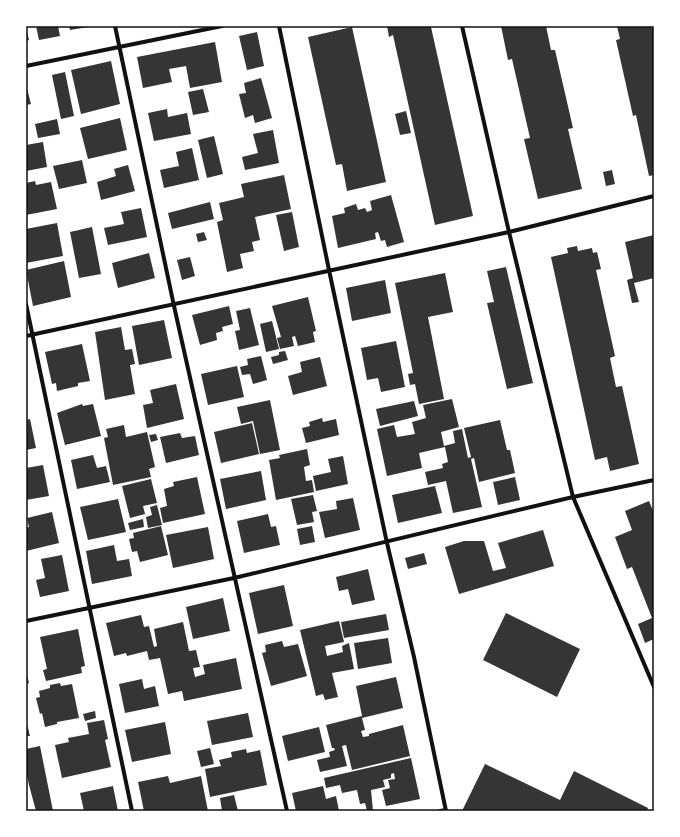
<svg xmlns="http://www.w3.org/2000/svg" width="680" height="837" font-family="Inter,sans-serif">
<rect width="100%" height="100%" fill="#fff"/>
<path fill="#353535" d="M36 26H58L60 36 39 40Z
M69 26H88V27L70 30Z
M387 26 431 27 473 216 435 225 393 35 389 37Z
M501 26H546L551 50H555L573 128 568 129 582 189 538 199 524 139 530 138 512 59 508 60Z
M617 26H654V175L649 176 636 115 633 116 616 40 620 39Z
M352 27 386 182 347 191 342 164 336 165 308 37Z
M26 28 29 40 26 41Z
M257 32 264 66 247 70 239 36Z
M215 42 222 82 190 88 186 66 169 69 172 82 143 88 137 57Z
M111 61 120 104 81 114 71 70Z
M65 72 74 116 61 119 52 75Z
M261 78 272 118 255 123 253 115 245 118 239 94 246 93 244 83Z
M26 85 31 104 26 105Z
M203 89 209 112 193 115 188 92Z
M167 109 168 117 187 113 191 134 154 141 148 113Z
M406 111 411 133 400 135 395 114Z
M120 118 127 150 88 159 80 128Z
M57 119 60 134 38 138 35 124Z
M273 130 279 163 245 170 242 157 258 153 253 134Z
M214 136 223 174 207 178 198 140Z
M43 142 47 167 26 171V145Z
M192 148 199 180 164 188 160 170 179 166 176 152Z
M82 160 87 183 59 189 53 166Z
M128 165 135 191 101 200 97 182 116 176 114 169Z
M612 170 615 184 606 186 603 172Z
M284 175 291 209 255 217 260 240 252 242 254 251 240 254 243 268 227 272 217 222 223 220 219 203 244 197 241 184Z
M35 181 36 185 51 182 57 209 26 215V183Z
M391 195 404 242 387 247 385 240 381 241 378 232 375 233 376 239 338 248 332 216 345 213 344 208 356 204 358 210 365 208 367 212 372 210 370 201Z
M210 202 214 219 172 229 168 213Z
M141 208 147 237 108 245 104 228 124 224 121 212Z
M292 212 299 247 284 251 276 215Z
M57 223 63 256 26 263V229Z
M92 227 101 274 79 278 70 232Z
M204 232 207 240 198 242 196 234Z
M654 235V278L634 283 639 302 632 303 627 280 633 278 625 242Z
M577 246 578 251 592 248 593 253 597 252 601 269 596 270 615 356 610 358 616 387 622 386 639 464 610 471 607 457 595 460 551 257 568 253 567 248Z
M149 253 155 278 118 288 112 263Z
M190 257 195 276 182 280 177 260Z
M64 261 71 297 33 306 26 270Z
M506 267 533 383 507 389 487 303 494 302 487 271Z
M445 273 453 312 428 317 444 399 419 404 415 384 410 385 408 374 413 373 395 283Z
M385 280 391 313 352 321 346 288Z
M308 297 316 331 313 332 315 342 298 346 295 336 292 337 294 346 280 349 277 338 281 337 272 306Z
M229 306 233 324 222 327 223 331 216 333 217 340 200 345 192 315Z
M250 308 259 345 239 350 235 331 240 330 236 311Z
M164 320 172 358 139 365 132 326Z
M272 321 279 349 266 352 260 324Z
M121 327 125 350 132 349 135 364 130 365 135 394 105 400 95 332Z
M396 341 405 387 381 392 378 378 367 380 361 348Z
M82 344 90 381 78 383V386L57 391 56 383 52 384 45 352Z
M285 351 288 360 273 364 271 357 279 355V352Z
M261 356 267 380 253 384 250 374 242 375 240 367 248 365 247 359Z
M320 357 327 386 293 395 288 376 302 372 300 362Z
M237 366 244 397 208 405 201 374Z
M176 384 184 419 147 428 143 405 153 403 150 390Z
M452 399 459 427 441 432 444 446 455 443 453 431 462 429 468 458 471 457 464 428 500 420 507 450H510L515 473 479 482 474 458 471 459 482 507 453 513 446 481 428 485 425 472 443 468 442 464 448 462 445 447 419 453 422 468 387 476 377 429 394 425 397 437 415 434 412 422 426 418 423 405Z
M270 400 280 450 260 454 253 421 241 424 237 407Z
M414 401 418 416 380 426 376 409Z
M82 404 83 406 93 404 101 436 65 445 57 413Z
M322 418 323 422 336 419 339 435 306 443 302 428 310 426 309 422Z
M30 419 36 448 26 450V420Z
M252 423 259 454 221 463 214 432Z
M124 425 126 437 147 432 155 467 149 469 151 477 113 485 104 438 108 437 106 429Z
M180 433 182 438 195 436 199 455 166 463 160 437Z
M156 434 158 440 151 442 149 435Z
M307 449 310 465 304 467 306 481 312 480 314 492 276 500 269 460 280 458 279 455Z
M93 455 97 468 106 466 110 482 77 489 71 460Z
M343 456 348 484 316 491 313 476 331 472 328 459Z
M43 465 49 496 26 500V468Z
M261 471 266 500 226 509 220 479Z
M197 477 205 514 163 523 160 508 167 506 164 489 174 486 173 482Z
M515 477 520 500 498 505 493 482Z
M151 479 157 503 143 506 145 514 130 518 122 486Z
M435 486 442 513 398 523 392 495Z
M313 495 317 511 312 512 314 522 297 525 291 499Z
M353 498 360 530 325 538 319 512 337 509 336 501Z
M118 499 126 532 88 540 80 507Z
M649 501 654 513V639L645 643 638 624 652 618 632 567 627 569 615 537 632 530 625 511Z
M157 505 162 525 148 528 146 517 152 515 150 507Z
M52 512 59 543 26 551V528L29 527 27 518Z
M268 514 271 527 276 526 280 545 244 553 237 521Z
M143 519 144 527 130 530 128 523Z
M161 526 168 555 140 562 137 551 132 552 129 539 134 538 133 533Z
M312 526 315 542 300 545 297 529Z
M208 527 214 559 173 568 166 535Z
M543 530 554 566 459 594 445 547 464 541H484L493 571 506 568 498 543Z
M114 545 117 561 129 559 132 576 92 584 86 551Z
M424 553 427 564 408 569 405 558Z
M62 555 69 591 40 597 36 580 45 578 41 559Z
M368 569 375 600 352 605 348 589 339 591 336 577Z
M284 585 293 626 258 634 249 593Z
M223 598 230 631 193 639 186 607Z
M506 613 580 649 557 697 483 660Z
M386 614 389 630 344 638 341 622Z
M141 615 144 627 149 626 154 647 157 646 154 629 183 622 189 651 196 650 200 667 193 668 195 677 205 674 203 665 236 658 242 689 184 701 182 691 168 694 160 658 149 660 147 651 127 656 126 653 114 656 106 623Z
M339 621 344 642 325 646 327 656 343 652 342 646 349 643 354 669 332 673 338 697 325 700 323 694 316 696 300 630Z
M78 629 85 666 81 667 82 673 46 681 43 670 47 669 40 637Z
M388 638 392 663 358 669 354 643Z
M282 641 284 647 298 644 307 676 271 686 262 653 266 652 265 645Z
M26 671 29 683 26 684Z
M396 677 403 708 362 718 365 730 361 731 363 737 369 736V734L403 725 410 756 352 770 346 745 342 746 347 766 320 772 317 760 330 757 329 752 335 750 334 748H332L326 725 362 716 356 686Z
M142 679 144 689 155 686 159 706 125 713 119 684Z
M60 683 61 686 72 684 79 718 57 722V724L45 727 42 713 40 714 36 698 40 697 39 691 50 688V685Z
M95 711 96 718 85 721 83 714Z
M248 713 253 737 212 745 207 721Z
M26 720 30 736H26Z
M104 720 108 739 105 740 111 767 62 778 55 745 69 742 68 738 89 734 87 723Z
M165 722 171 754 132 762 125 730Z
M319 727 325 752 288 761 282 736Z
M40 746 53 811H36L29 785 26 771V749Z
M210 748 214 764 201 767 197 751Z
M246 749 247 753 260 750 267 785 210 797 205 769 221 766 219 760 232 757 231 752Z
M411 758 420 799 386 806 382 790 390 788 388 780 395 779 394 773 391 774V778L383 780 385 787 371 790 373 811H367L365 803 360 804 357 790 342 793 340 785 326 788 324 778Z
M485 764 560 800 574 771 648 808 647 811H462Z
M168 776 170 783 201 776 208 811H144L138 782Z
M113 786 118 811H84L80 793Z
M323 786 326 799 336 796 339 811H296L292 793Z
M234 795 238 811H222L220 798Z"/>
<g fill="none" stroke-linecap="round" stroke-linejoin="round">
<path stroke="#111" stroke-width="4" d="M115 26 174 306 287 811
M279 26 329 270 387 543 414 657 446 811
M462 26 509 232 573 497 654 687
M26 66 222 26
M26 304 132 811
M26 336 509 232 654 196
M26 621 234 578 573 497 654 480
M440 811 446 810"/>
</g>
<rect width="680" height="837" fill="none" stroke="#ffffff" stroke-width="54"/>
<rect x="27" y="27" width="626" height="783" fill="none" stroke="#111" stroke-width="1.5"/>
</svg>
